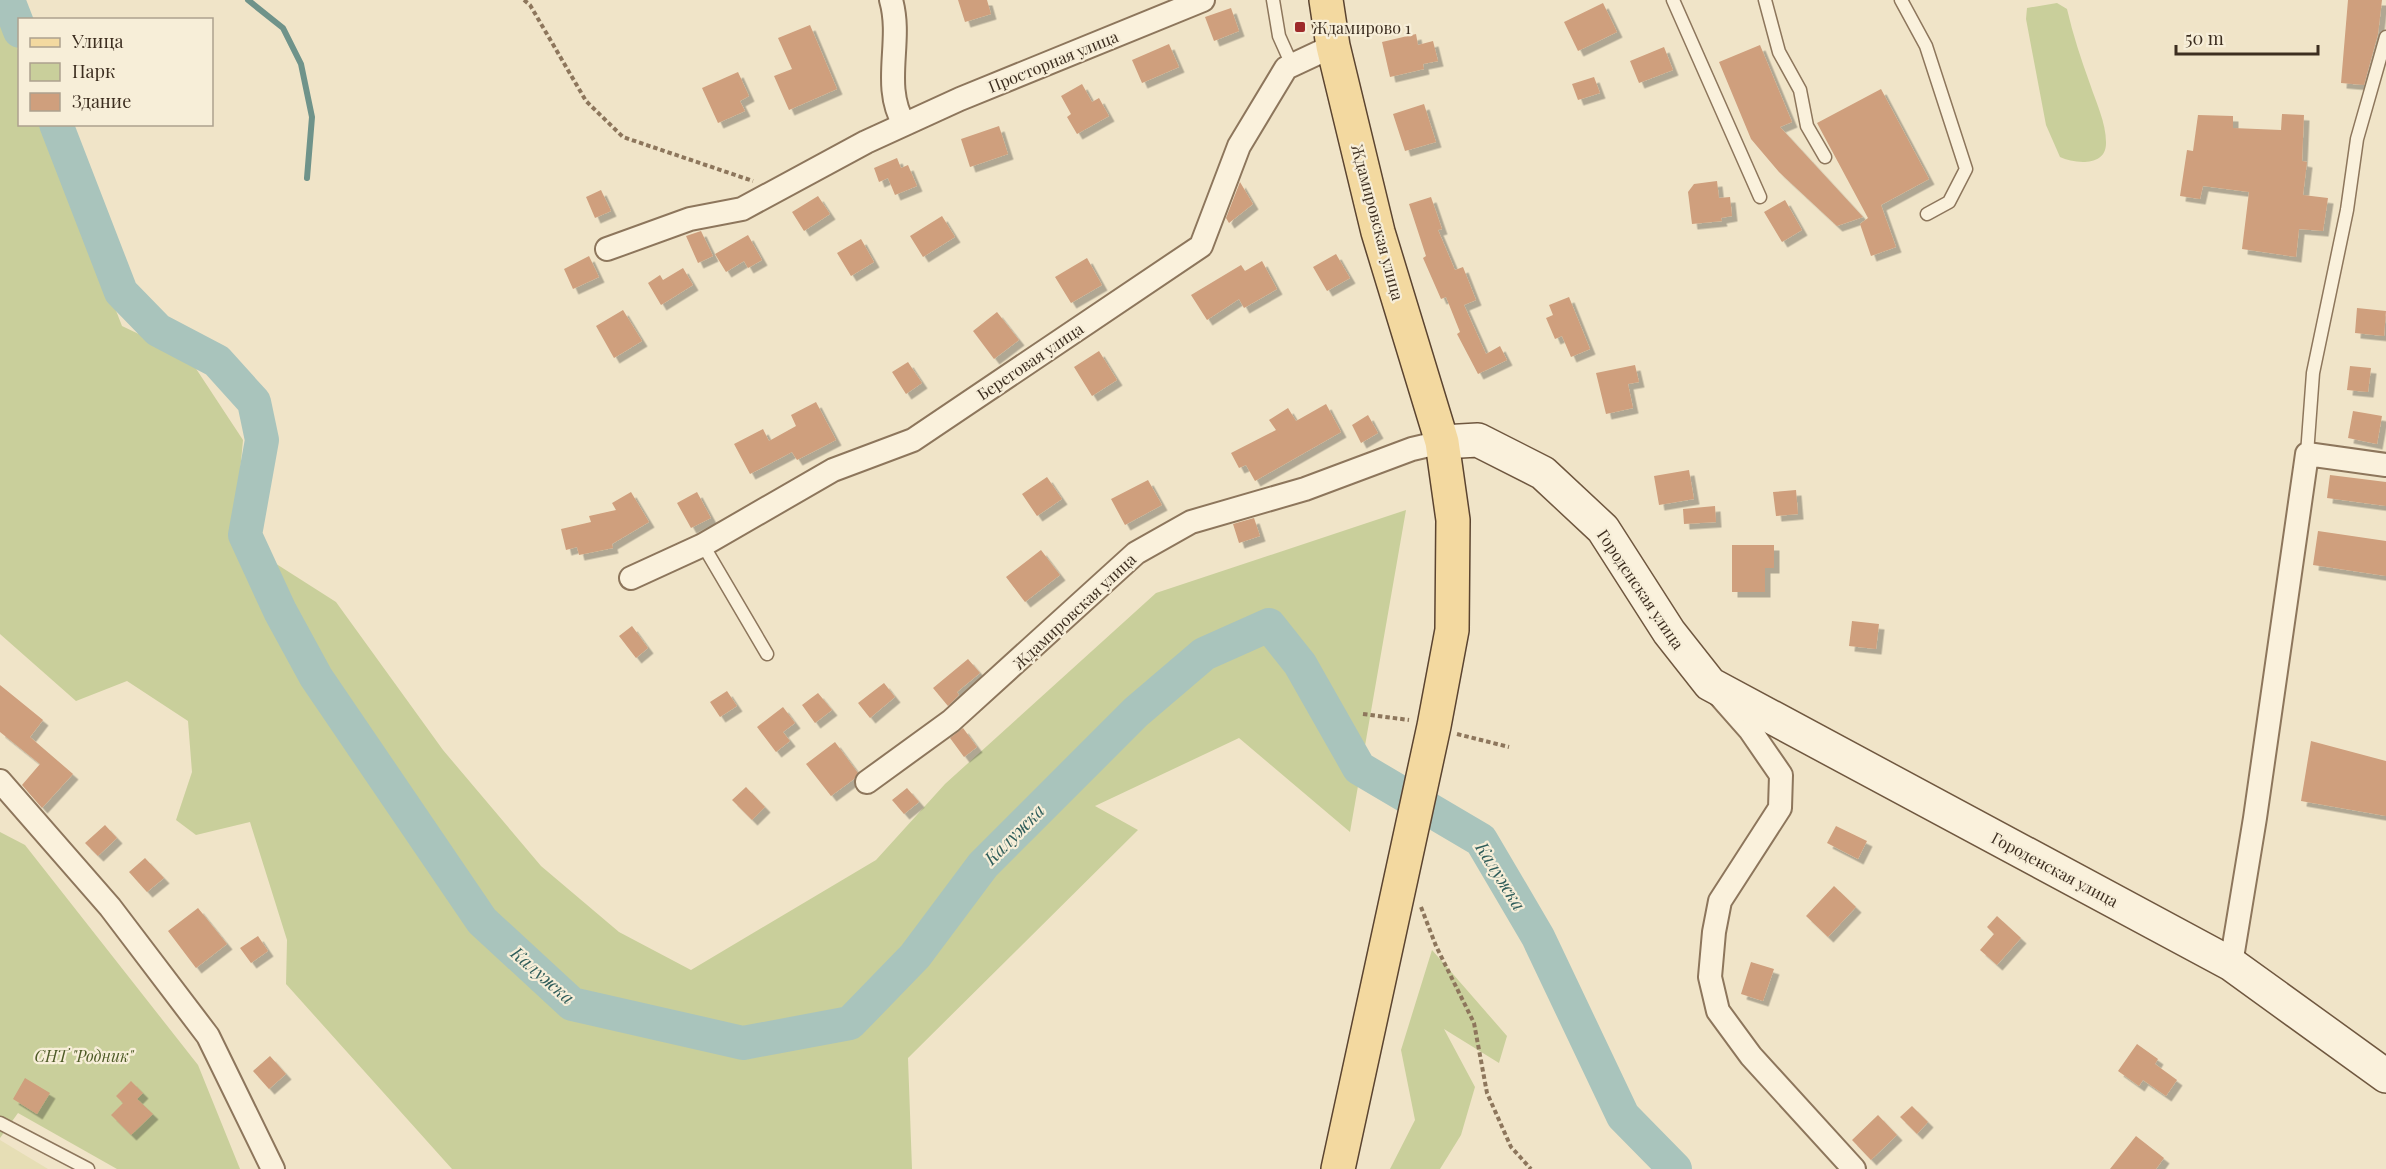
<svg xmlns="http://www.w3.org/2000/svg" width="2386" height="1169" font-family="'Playfair Display',serif">
<defs>
<filter id="shadow"><feDropShadow dx="5.5" dy="5.5" stdDeviation="0" flood-color="#0004"/></filter>
</defs>
<rect width="100%" height="100%" fill="#f0e4c8"/>
<path fill="#e6deb5" d="M0 1140 48 1169H0Z"/>
<path fill="#c9cf9b" d="M0 0H3L19 54 20 124 44 125 122 326 189 358 243 440 234 537 336 602 443 750 541 866 619 932 691 970 876 860 945 784 1156 593 1406 510 1350 832 1239 738 1095 806 1138 830 908 1058 912 1169H452L286 984 287 940 250 822 196 835 176 820 192 772 188 721 127 681 76 701 0 634Z
M2057 3 2067 9C2073 35 2081 59 2090 84 2096 102 2106 123 2106 142 2107 167 2075 164 2060 157L2046 125 2026 19 2027 8Z
M0 832 25 845 198 1065 240 1169H117L18 1113 0 1138Z
M1432 950 1507 1036 1499 1063 1444 1029 1475 1087 1461 1135 1440 1169H1390L1415 1120 1401 1050Z"/>
<g fill="none" stroke-linecap="round" stroke-linejoin="round">
<path stroke="#6f938a" stroke-width="6" d="M248 0 283 28 301 64 312 117 307 178"/>
<path stroke="#a9c4bc" stroke-width="34" d="M8 0 20 31
M56 124 121 292 158 330 217 361 254 402 262 440 245 535 280 611 316 677 482 921 572 1004 743 1043 850 1023 915 956 983 865 1136 712 1204 654 1269 625 1300 664 1359 768 1481 840 1538 937 1623 1116 1675 1169"/>
</g>
<path fill="#cf9f7d" filter="url(#shadow)" d="M958 0H987L991 14 965 22Z
M2348 0H2382L2378 34 2364 85 2341 83Z
M1603 3 1617 32 1578 51 1564 22Z
M1231 8 1239 31 1214 41 1205 17Z
M810 25 837 89 789 110 774 76 792 69 778 38Z
M1416 34 1418 45 1433 41 1438 61 1423 64 1424 69 1390 77 1382 42Z
M1169 44 1179 67 1142 83 1132 60Z
M1760 45 1792 122 1780 127 1863 217 1837 226 1779 172 1751 139 1719 62Z
M1664 47 1673 70 1639 83 1630 61Z
M738 72 749 96 740 101 745 111 718 123 702 88Z
M1594 77 1600 93 1578 100 1572 84Z
M1082 84 1092 102 1099 98 1109 116 1077 134 1067 117 1071 114 1061 96Z
M1881 89 1929 179 1881 205 1896 247 1871 256 1860 224 1868 218 1817 123Z
M1424 104 1436 142 1405 151 1393 114Z
M2282 114 2304 115 2302 161 2307 162 2303 195 2328 198 2323 231 2299 229 2296 257 2242 249 2249 192 2203 186 2200 199 2180 196 2187 150 2193 151 2198 115 2233 116V128L2281 130Z
M999 126 1008 154 970 167 961 139Z
M897 158 901 168 908 165 917 186 895 195 888 178 879 182 874 168Z
M1717 181 1719 198 1730 197 1732 216 1721 218 1722 221 1692 224 1688 192 1694 184Z
M1240 182 1253 204 1229 223 1226 218Z
M601 190 611 211 595 218 586 197Z
M818 196 830 214 804 231 792 212Z
M1431 197 1442 229 1438 230 1455 270 1463 267 1476 300 1464 305 1486 354 1500 346 1507 360 1478 374 1457 334 1460 332 1446 297 1441 299 1423 258 1426 256 1409 204Z
M1785 200 1802 230 1782 242 1764 212Z
M942 216 955 237 923 257 910 236Z
M701 231 713 256 698 263 686 236Z
M748 235 762 260 748 268 744 261 726 272 715 254Z
M861 239 874 262 851 276 837 253Z
M1336 254 1350 278 1327 291 1313 267Z
M589 256 599 277 573 289 564 269Z
M1087 258 1102 285 1071 303 1055 277Z
M1262 261 1277 289 1244 308 1239 299 1207 320 1191 295 1241 265 1245 271Z
M683 268 693 285 661 305 648 283 660 275 663 280Z
M1569 297 1590 349 1571 357 1562 336 1555 339 1546 318 1553 315 1549 305Z
M2357 308 2386 311 2384 336 2355 333Z
M623 310 642 341 614 358 596 326Z
M997 312 1019 340 994 359 973 331Z
M1099 351 1117 380 1092 396 1074 367Z
M908 362 922 383 906 394 892 372Z
M1635 365 1639 382 1628 384 1633 408 1606 414 1596 373Z
M2350 366 2371 368 2368 392 2347 390Z
M816 402 836 440 797 460 792 452 750 474 734 444 763 429 769 441 796 426 791 415Z
M1326 404 1341 432 1255 481 1246 465 1239 468 1231 453 1276 430 1269 420 1288 408 1296 421Z
M2353 411 2382 416 2377 444 2348 438Z
M1368 415 1378 433 1361 443 1352 425Z
M1689 470 1694 499 1659 505 1654 476Z
M2330 475 2386 482V506L2327 498Z
M1047 477 1062 499 1037 516 1022 494Z
M1148 480 1162 505 1125 525 1111 499Z
M1796 490 1798 514 1776 516 1773 492Z
M631 492 649 522 612 544 613 548 579 555 577 547 566 550 561 529 591 522 589 516 616 510 612 503Z
M697 492 711 518 691 528 677 503Z
M1715 506 1716 522 1684 524 1683 509Z
M1254 518 1260 536 1239 543 1233 524Z
M2318 531 2386 541V576L2313 565Z
M1732 545H1774V568H1765V592H1732Z
M1041 550 1060 575 1025 602 1006 577Z
M1852 621 1879 624 1876 649 1849 646Z
M632 626 648 648 636 658 619 636Z
M968 659 980 673 957 692 959 695 948 706 933 688Z
M884 683 895 697 870 718 858 703Z
M0 685 43 720 30 737 73 774 42 808 22 785 40 764 0 732Z
M727 691 737 706 720 717 710 702Z
M818 693 832 710 815 723 802 705Z
M783 707 795 723 783 732 790 741 776 752 757 727Z
M963 728 977 747 964 757 950 738Z
M2311 741 2386 761V816L2301 801Z
M835 742 858 773 854 779 831 796 806 764Z
M746 787 765 807 752 820 732 800Z
M907 788 919 802 904 814 892 800Z
M105 825 117 838 98 856 85 843Z
M1836 826 1867 841 1858 859 1827 843Z
M145 858 164 878 147 892 129 872Z
M1834 886 1856 907 1828 937 1806 916Z
M198 908 227 944 196 968 168 931Z
M1997 916 2021 938 1997 965 1980 950 1994 934 1987 927Z
M258 936 268 951 251 963 240 948Z
M1751 962 1774 969 1763 1001 1741 994Z
M2137 1044 2158 1059 2155 1064 2177 1080 2166 1096 2143 1080 2139 1086 2118 1071Z
M270 1056 286 1074 269 1089 253 1071Z
M25 1078 50 1093 37 1114 13 1099Z
M131 1081 143 1093 137 1099 153 1114 131 1135 111 1115 123 1103 116 1096Z
M1912 1106 1928 1122 1917 1134 1900 1117Z
M1878 1115 1897 1135 1871 1160 1852 1140Z
M2136 1136 2164 1158 2156 1169H2110Z"/>
<g fill="none" stroke-linecap="round" stroke-linejoin="round">
<g stroke="#8d765c" stroke-width="15">
<path id="lane" d="M1273 0 1279 36 1292 65
M1673 0 1760 197
M1765 0 1779 52 1800 90 1807 126 1825 157
M1901 0 1926 46 1966 169 1949 202 1927 214
M2307 454 2313 373 2347 210 2357 139 2386 37
M703 545 767 654
M0 1123 88 1169"/>
</g>
<g stroke="#8d765c" stroke-width="26">
<path id="street" d="M891 0C903 42 881 85 904 124
M607 249 690 219 742 209 866 142 960 99 1203 0
M631 578 703 545 833 470 913 440 1201 246 1239 146 1286 68 1333 46
M1720 696 1750 730 1781 775 1780 808 1720 901 1714 932 1710 977 1718 1011 1751 1056 1854 1169
M0 781 110 907 208 1036 273 1169
M867 782 951 721 1136 553 1191 522 1305 489 1412 449 1442 442
M2231 964 2255 818 2307 454 2386 465"/>
</g>
<g stroke="#6f573f" stroke-width="36">
<path id="secondary" d="M1442 442 1478 440 1543 473 1603 529 1669 632 1710 684 2231 964 2386 1076"/>
</g>
<g stroke="#5b4430" stroke-width="36">
<path id="primary" d="M1326 0 1333 46 1378 232 1442 442 1453 520 1452 630 1434 726 1338 1169"/>
</g>
<path stroke="#8d765c" stroke-width="4" stroke-dasharray="4.5 3" stroke-linecap="butt" d="M524 0 530 5 586 101 623 137 753 181
M1363 714 1409 720
M1457 734 1509 747
M1421 907 1436 946 1474 1023 1487 1093 1511 1147 1531 1169"/>
<use href="#lane" stroke="#faf1dc" stroke-width="12"/>
<use href="#street" stroke="#faf1dc" stroke-width="22"/>
<use href="#secondary" stroke="#faf1dc" stroke-width="33"/>
<use href="#primary" stroke="#f3d9a0" stroke-width="33"/>
</g>
<rect fill="#9e2a2b" stroke="#f7eed8" stroke-width="2" x="1294" y="21" width="12" height="12" rx="3"/>
<g text-anchor="middle" dominant-baseline="central" stroke-width="4.5" stroke-linejoin="round" paint-order="stroke">
<g font-size="16" fill="#3d2e20" stroke="#f7eed8" text-anchor="start">
<text x="1312" y="27">Ждамирово 1</text>
</g>
<g font-size="16" fill="#3d2e20" stroke="#f7eed8">
<text transform="translate(1053 61) rotate(-22)">Просторная улица</text>
<text transform="translate(1378 222) rotate(75)">Ждамировская улица</text>
<text transform="translate(1030 361) rotate(-34)">Береговая улица</text>
<text transform="translate(1641 589) rotate(56)">Городенская улица</text>
<text transform="translate(1074 611) rotate(-43)">Ждамировская улица</text>
<text transform="translate(2055 869) rotate(28)">Городенская улица</text>
</g>
<g font-size="16" font-style="italic" fill="#4d5a26" stroke="#f7eed8">
<text x="84" y="1055">СНТ "Родник"</text>
</g>
<g font-size="18" font-style="italic" fill="#2f5d5a" stroke="#f7eed8">
<text transform="translate(1014 834) rotate(-45)">Калужка</text>
<text transform="translate(1501 876) rotate(58)">Калужка</text>
<text transform="translate(543 975) rotate(41)">Калужка</text>
</g>
</g>
<rect x="18" y="18" width="195" height="108" fill="#f7eed8" stroke="#ada18e" stroke-width="1.5"/>
<rect x="30" y="38" width="30" height="9" fill="#f3d9a0" stroke="#ada18e" stroke-width="1.5"/>
<text x="72" y="48" font-size="18" fill="#3d2e20">Улица</text>
<rect x="30" y="63" width="30" height="18" fill="#c9cf9b" stroke="#ada18e" stroke-width="1.5"/>
<text x="72" y="78" font-size="18" fill="#3d2e20">Парк</text>
<rect x="30" y="93" width="30" height="18" fill="#cf9f7d" stroke="#ada18e" stroke-width="1.5"/>
<text x="72" y="108" font-size="18" fill="#3d2e20">Здание</text>
<path d="M2176 45v9h142v-9" fill="none" stroke="#3d2e20" stroke-width="3"/>
<text x="2185" y="45" font-size="18" fill="#3d2e20" stroke="#f7eed8" stroke-width="4.5" paint-order="stroke">50 m</text>
</svg>
